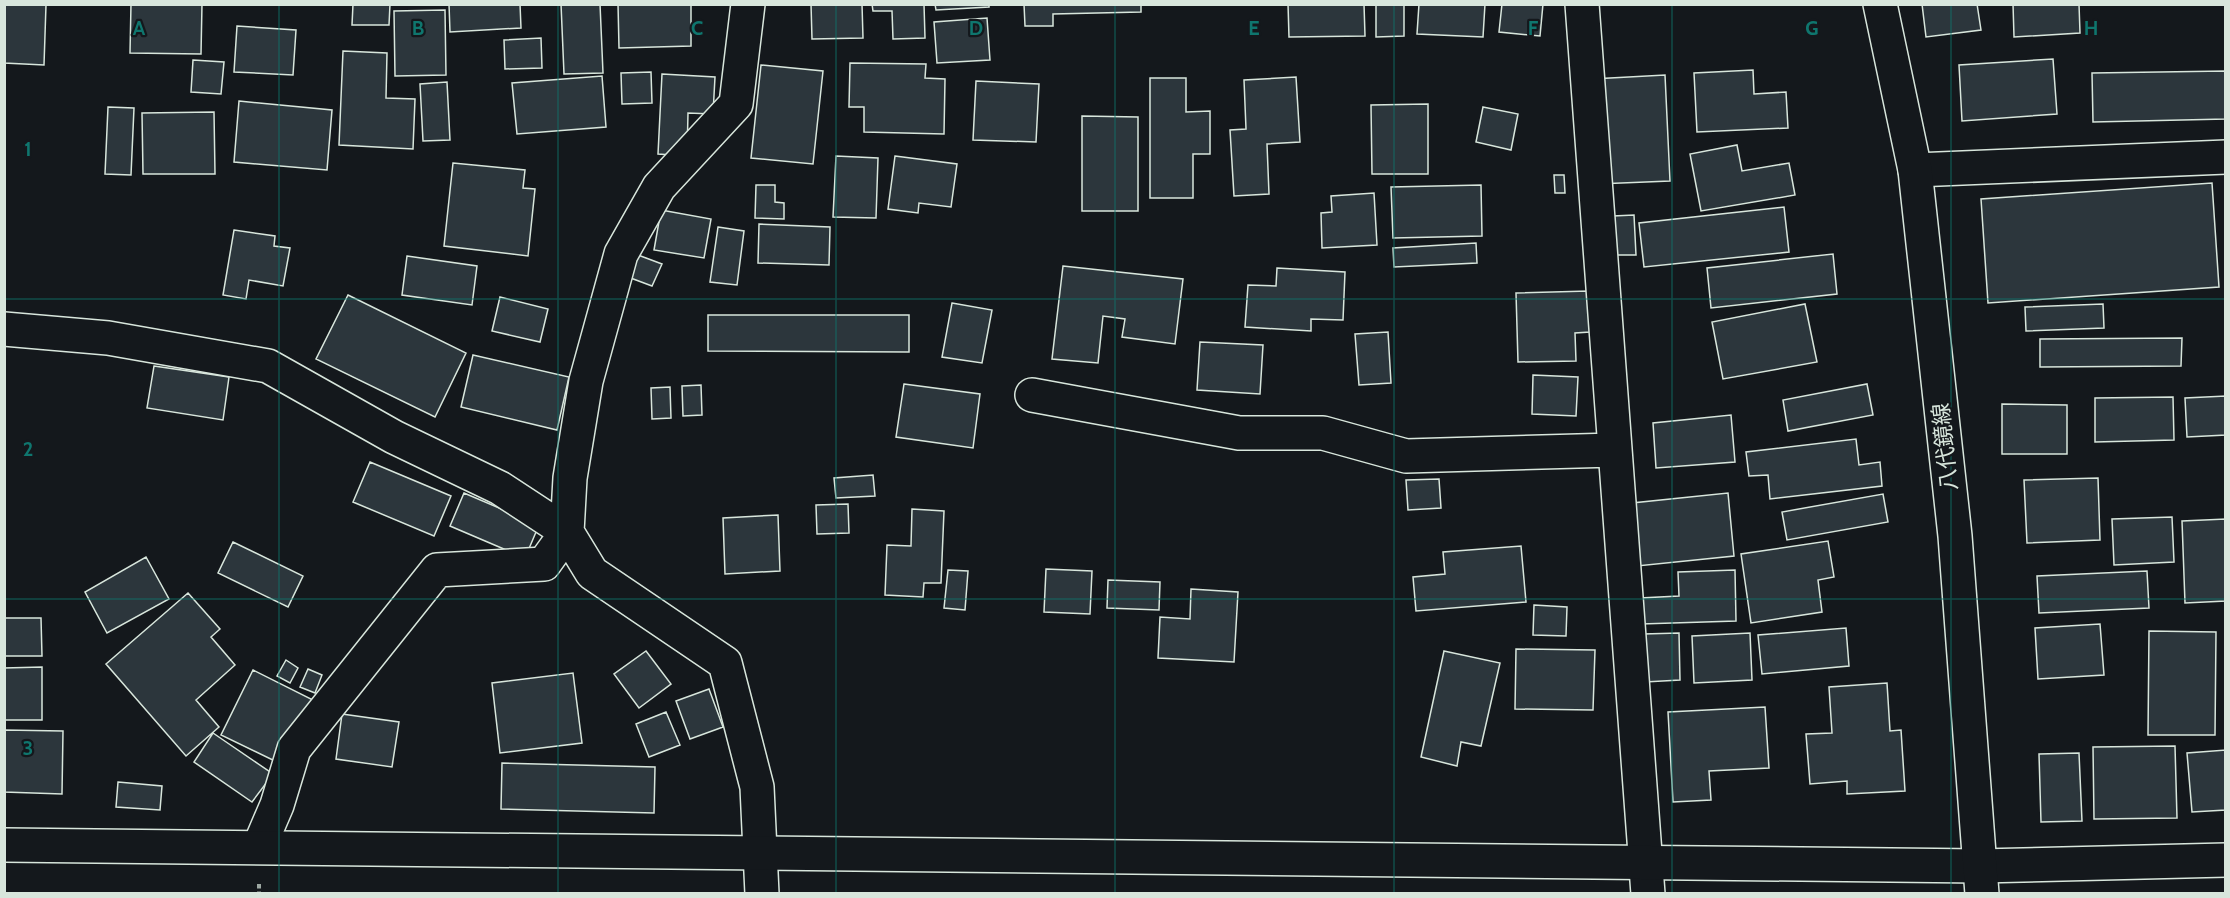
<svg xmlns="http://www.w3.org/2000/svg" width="2230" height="898" font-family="Cabin,'Noto Sans JP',sans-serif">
<rect width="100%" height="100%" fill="#14181c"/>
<path fill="#2c363c" stroke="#d8e6dc" stroke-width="1.5" d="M4 4 46 5 44 65 4 63Z
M131 4H202L201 54 130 53Z
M353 4H390L389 25H352Z
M449 4H520L521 28 450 32Z
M561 4H600L603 73 564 74Z
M618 4H691V46L619 48Z
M811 4H862L863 38 812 39Z
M872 4H924L925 38 893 39 892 11H873Z
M935 4H989V7L936 10Z
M1024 4H1141V12L1053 14V26H1025Z
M1288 4H1364L1365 36 1289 37Z
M1376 4H1404V36L1376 37Z
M1419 4H1485L1483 37 1417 34Z
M1502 4H1543L1540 36 1499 32Z
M1922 4H1977L1981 30 1926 37Z
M2013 4H2079L2080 33 2014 37Z
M445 10 446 75 395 76 394 11Z
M987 18 990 60 937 63 934 22Z
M237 26 296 30 293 75 234 72Z
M541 38 542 68 505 69 504 40Z
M343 51 387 53 386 98 415 99 413 149 339 145Z
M2053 59 2057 114 1962 121 1959 65Z
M193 60 224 62 221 94 191 92Z
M850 63 926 64 925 78 945 79 944 134 864 132V107H849Z
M761 65 823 71 813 164 751 158Z
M1753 70 1754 94 1786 92 1788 128 1697 132 1694 73Z
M2226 71V119L2093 122 2092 73Z
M651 72 652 103 622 104 621 73Z
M662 74 715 77 713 114 688 113 687 156 658 154Z
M1665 75 1670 181 1597 184 1592 79Z
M602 76 606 127 517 134 512 83Z
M1296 77 1300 142 1267 144 1269 194 1234 196 1230 130 1246 129 1244 80Z
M1150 78H1186V112L1210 111V154H1193V198H1150Z
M976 81 1039 84 1036 142 973 140Z
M447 82 450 140 423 141 420 84Z
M239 101 332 110 327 170 234 162Z
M1428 104V174H1372L1371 105Z
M108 107 134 108 131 175 105 174Z
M1483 107 1518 114 1511 150 1476 142Z
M214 112 215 174H143L142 113Z
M1082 116 1138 117V211H1082Z
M1737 145 1742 171 1789 163 1795 195 1701 211 1690 154Z
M836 156 878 158 876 218 833 217Z
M895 156 957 164 951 207 919 203 918 213 888 209Z
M453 163 525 170 523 188 535 189 528 256 444 246Z
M1554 175H1564L1565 193H1555Z
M2212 183 2219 287 1988 303 1981 199Z
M756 185H775V202L784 203V219L755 218Z
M1481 185 1482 236 1393 238 1391 187Z
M1374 193 1377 245 1322 248 1321 213 1332 212 1331 196Z
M1784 207 1789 252 1644 267 1639 223Z
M661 210 711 219 704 258 654 250Z
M1634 215 1636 255H1614L1613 216Z
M759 224 830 227 829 265 758 263Z
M718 227 744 231 737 285 710 282Z
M234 230 275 236 274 246 290 248 283 286 249 280 246 299 223 295Z
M1476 243 1477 263 1394 267 1393 248Z
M1833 254 1837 294 1711 308 1707 268Z
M638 255 662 264 652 286 628 277Z
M407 256 477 266 472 305 402 295Z
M1063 266 1183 279 1175 344 1122 337 1125 319 1103 316 1098 363 1052 359Z
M1277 268 1345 272 1343 320 1311 319V331L1245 327 1248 285 1276 286Z
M1589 291 1590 332 1575 333 1576 361 1518 362 1516 293Z
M348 295 466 353 435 417 316 359Z
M500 297 548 309 540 342 492 331Z
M952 303 992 310 982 363 942 357Z
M1805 304 1817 362 1723 379 1712 322Z
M2103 304 2104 328 2026 331 2025 307Z
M708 315H909V352L708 351Z
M1388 332 1391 383 1359 385 1355 334Z
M2182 338 2181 366 2040 367V339Z
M1200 342 1263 345 1260 394 1197 390Z
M473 355 569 377 557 430 461 407Z
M154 366 229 377 223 420 147 408Z
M1533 375 1578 377 1576 416 1532 414Z
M904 384 980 394 973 448 896 437Z
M1867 384 1873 415 1788 431 1783 400Z
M701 385 702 415 683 416 682 386Z
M670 387 671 418 652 419 651 388Z
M2226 396V435L2187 437 2185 398Z
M2173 397 2174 440 2095 442V398Z
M2002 404 2067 405V454H2002Z
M1731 415 1735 462 1656 468 1653 423Z
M1856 439 1859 465 1880 462 1882 486 1770 499 1768 475 1749 476 1746 452Z
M370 462 451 496 434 536 353 502Z
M873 475 875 496 836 498 834 478Z
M2098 478 2100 540 2027 543 2024 480Z
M1439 479 1441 508 1408 510 1406 480Z
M464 493 539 525 525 558 450 526Z
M1728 493 1734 556 1637 566 1632 503Z
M1883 494 1888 522 1787 540 1782 512Z
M848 504 849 533 817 534 816 505Z
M912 509 944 511 941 583H924L923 597 885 595 887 545 911 546Z
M778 515 780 571 725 574 723 518Z
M2172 517 2174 562 2114 565 2112 519Z
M2226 519V601L2185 603 2182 521Z
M1828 541 1834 577 1818 580 1822 612 1751 623 1741 554Z
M233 542 303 576 288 607 218 573Z
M1521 546 1526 602 1416 611 1413 577 1445 574 1443 552Z
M146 557 169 599 107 633 85 592Z
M1046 569 1092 571 1090 614 1044 612Z
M948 570 968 571 965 610 944 608Z
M1735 570 1736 621 1641 624 1640 598 1679 596 1678 572Z
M2147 571 2149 608 2039 613 2037 576Z
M1108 580 1160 582 1159 610 1107 608Z
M1191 589 1238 592 1234 662 1158 658 1160 617 1190 619Z
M188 593 220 629 211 637 235 665 196 700 219 727 186 756 106 664Z
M1534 605 1567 607 1566 636 1533 635Z
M4 618H41L42 656H4Z
M2100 624 2104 675 2038 679 2035 628Z
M1846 628 1849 666 1762 674 1758 635Z
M2149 631 2216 632 2215 735H2148Z
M1679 633 1680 680 1645 682 1643 634Z
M1750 633 1752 680 1694 683 1692 636Z
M1516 649 1595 650 1593 710 1515 709Z
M646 651 671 684 639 708 614 674Z
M1444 651 1500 663 1481 746 1461 742 1457 766 1421 757Z
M286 660 298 668 290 683 277 676Z
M42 667V720H4V668Z
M308 669 322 675 315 693 300 687Z
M253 670 313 700 281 764 221 735Z
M573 673 582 743 500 753 492 683Z
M1887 683 1890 731 1901 730 1905 791 1847 794V781L1810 784 1806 734 1832 733 1829 687Z
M709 689 723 727 690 739 676 701Z
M1765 707 1769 768 1709 771 1711 800 1673 802 1668 712Z
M666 712 680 745 649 757 636 724Z
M342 714 399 722 392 767 336 759Z
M4 730 63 731 62 794 4 792Z
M213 733 273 774 252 802 194 762Z
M2175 746 2177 818 2094 819 2093 747Z
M2226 750V810L2192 812 2187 753Z
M2079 753 2082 821 2041 822 2039 754Z
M502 763 655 767 654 813 501 809Z
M118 782 162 786 160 810 116 807Z"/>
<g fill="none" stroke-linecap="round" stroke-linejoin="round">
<g stroke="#d8e6dc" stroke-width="36">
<path id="street" d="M748 4 736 104 659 187 621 254 586 381 570 478 567 532 592 573 725 663 757 787 762 894
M1582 4 1648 894
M1915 170 2226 157
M4 329 108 338 268 366 394 437 500 488 567 532 544 564 437 570 294 749 277 805 259 847
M1032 395 1239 433H1323L1406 456 1614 450"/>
</g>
<g stroke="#d8e6dc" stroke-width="36">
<path id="secondary" d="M4 845 1980 866 2226 860"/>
</g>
<g stroke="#d8e6dc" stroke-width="36">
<path id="primary" d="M1880 4 1915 170 1955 536 1982 894"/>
</g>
<path stroke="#9da8a2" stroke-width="4" stroke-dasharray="4.5 3" stroke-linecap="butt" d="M259 884V894"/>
<use href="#street" stroke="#14181c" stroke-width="33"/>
<use href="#secondary" stroke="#14181c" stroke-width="33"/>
<use href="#primary" stroke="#14181c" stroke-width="33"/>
</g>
<path fill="none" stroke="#0f766e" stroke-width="1.5" stroke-opacity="0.55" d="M279 4V894M558 4V894M836 4V894M1115 4V894M1394 4V894M1672 4V894M1951 4V894M4 299H2226M4 599H2226"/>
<g text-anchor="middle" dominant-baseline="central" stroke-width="4.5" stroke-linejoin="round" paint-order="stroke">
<g font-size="22" fill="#d8e6dc" stroke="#14181c">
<text transform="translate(1945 447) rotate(-96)">八代鏡線</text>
</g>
</g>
<g font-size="20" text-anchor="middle" font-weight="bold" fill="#0f766e" stroke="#14181c" stroke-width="4.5" stroke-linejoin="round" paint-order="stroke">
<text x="139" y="35">A</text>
<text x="418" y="35">B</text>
<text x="697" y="35">C</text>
<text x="976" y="35">D</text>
<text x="1254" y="35">E</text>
<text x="1533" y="35">F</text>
<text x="1812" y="35">G</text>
<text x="2091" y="35">H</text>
<text x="28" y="156">1</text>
<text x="28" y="456">2</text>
<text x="28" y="755">3</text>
</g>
<rect width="2230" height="898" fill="none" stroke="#d8e6dc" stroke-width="12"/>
</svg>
